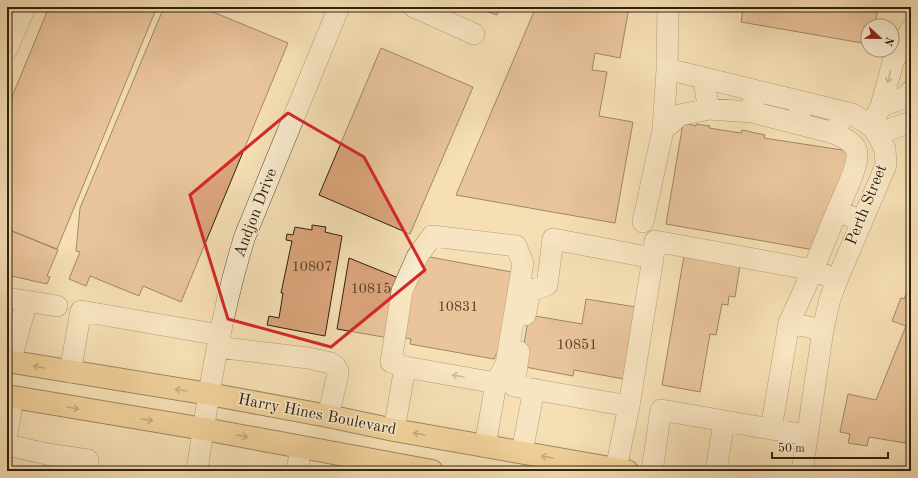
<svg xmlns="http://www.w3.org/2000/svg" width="918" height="478" font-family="'Old Standard TT',serif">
<rect width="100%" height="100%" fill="#f5dfb4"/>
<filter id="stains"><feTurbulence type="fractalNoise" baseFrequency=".005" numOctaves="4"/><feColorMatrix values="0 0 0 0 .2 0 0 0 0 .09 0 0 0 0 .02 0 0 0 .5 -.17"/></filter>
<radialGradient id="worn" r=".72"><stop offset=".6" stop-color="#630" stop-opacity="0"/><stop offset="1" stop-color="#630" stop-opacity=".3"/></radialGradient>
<path fill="#dba57c" stroke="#30210d" d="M49 7H157L57 249 7 229V109Z
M164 7H201L288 43 181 302 143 286 139 296 90 276 86 286 69 279 80 252 76 251 80 208Z
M476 7H500L497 15Z
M536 7H629L620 58 595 53 592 70 607 72 599 116 633 122 615 223 456 195Z
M731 7H878L875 26H868V44L741 22 743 9Z
M381 48 473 87 410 234 319 195Z
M683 123 696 126V124L710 126 709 128 741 133 742 130 765 135 764 138 855 152 820 251 666 224Z
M312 225 326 227 325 232 342 236 325 336 267 325 269 316 279 318 283 293H281L292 241 286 240 287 234 293 235 295 227 312 230Z
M7 229 58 250 47 276 50 277 47 284 7 275Z
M685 250 741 259 735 297 729 296 728 305 722 304 716 335 710 334 700 392 662 385Z
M424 256 517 273 502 356 496 354 494 359 410 344 411 339 400 337 408 293Z
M349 258 401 279 389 338 337 329Z
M908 290 911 291V444L869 437 867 446 848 443 850 434 840 432 848 394 876 400 906 326 892 321 901 298 904 299Z
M586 299 636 307 624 379 574 370 573 376 520 366 529 315 582 324Z"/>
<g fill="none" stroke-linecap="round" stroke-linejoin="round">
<g stroke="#615037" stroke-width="22">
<path id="minor" d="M414 7 474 34
M7 49 25 7
M667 69 852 114 871 126 877 134 885 149 886 165 837 280 829 302 823 330 802 471
M703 78 709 109 752 112 755 91
M800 102 799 124 834 133 841 120
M881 106 906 97 911 91
M752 112 799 124
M871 126 881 106 893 62 911 29
M663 130 680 115 709 109
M834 133C841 137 850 140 855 147 864 158 842 198 837 211
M877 134 911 122
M643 222 663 130 667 69 668 7
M825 275 813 270 837 211 862 221
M7 298 57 306
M525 315 530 291 547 285 553 239 653 258
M217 347 308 358 331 363 335 366 338 371 337 378 328 416
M519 352 514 386 629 406
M10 362 27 301
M70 372 81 311 220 335
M394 430 405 367
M7 434 13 397
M807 435 771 429 789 323 823 330
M7 445 47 454 88 460 86 471
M485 446 496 383 506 364 523 263 516 246 432 236 417 257 402 291 391 362 405 367 496 383
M522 452 534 389
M616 469 629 406 653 258 655 241 813 270 789 323
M197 470C209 391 221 312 245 236L339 7
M297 471 301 447
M652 471 661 410 771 429
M716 471 724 422"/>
</g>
<g stroke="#30210d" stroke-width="24">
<path id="major" d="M7 361 209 394 328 416 394 430 627 471
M7 396 204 429 432 471"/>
</g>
<use href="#minor" stroke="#f8eace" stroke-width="21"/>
<use href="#major" stroke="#eac07a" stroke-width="22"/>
</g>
<defs><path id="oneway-shaft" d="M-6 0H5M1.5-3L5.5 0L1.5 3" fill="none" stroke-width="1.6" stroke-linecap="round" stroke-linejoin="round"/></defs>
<g stroke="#9e9077">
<use href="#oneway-shaft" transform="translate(889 77) rotate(104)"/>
<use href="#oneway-shaft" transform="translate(458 376) rotate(-170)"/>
</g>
<g stroke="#8d7044">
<use href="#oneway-shaft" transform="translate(39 367) rotate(-170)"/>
<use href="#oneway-shaft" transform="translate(181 390) rotate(-171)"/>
<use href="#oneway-shaft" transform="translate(73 408) rotate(10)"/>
<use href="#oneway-shaft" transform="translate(147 420) rotate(9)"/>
<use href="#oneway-shaft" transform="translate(419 434) rotate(-170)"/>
<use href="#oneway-shaft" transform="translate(242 436) rotate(10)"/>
<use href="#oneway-shaft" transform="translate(547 457) rotate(-170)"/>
</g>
<path d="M0 0H918V478H0ZM288 113 364 157 425 270 331 347 228 319 190 195Z" fill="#f5dfb4" fill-opacity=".55" fill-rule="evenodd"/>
<path fill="none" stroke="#d62828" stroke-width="3" stroke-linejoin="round" d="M288 113 364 157 425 270 331 347 228 319 190 195Z"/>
<g text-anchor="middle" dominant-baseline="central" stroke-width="3" stroke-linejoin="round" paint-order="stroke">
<g font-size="14" fill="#5b4229">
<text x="312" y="267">10807</text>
<text x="371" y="289">10815</text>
<text x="458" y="307">10831</text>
<text x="577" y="345">10851</text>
</g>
<g font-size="16" fill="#30210d" stroke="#f8eace">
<text transform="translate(867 205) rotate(-68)">Perth Street</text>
<text transform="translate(256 213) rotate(-69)">Andjon Drive</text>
<text transform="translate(317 415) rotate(11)">Harry Hines Boulevard</text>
</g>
</g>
<rect width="918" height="478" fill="none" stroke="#f5dfb4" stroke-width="24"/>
<rect x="8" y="8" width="902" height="462" fill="none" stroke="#30210d" stroke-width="2"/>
<rect x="12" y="12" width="894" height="454" fill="none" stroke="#30210d"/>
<g transform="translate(880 38) rotate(112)"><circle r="19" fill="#f8eace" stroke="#a89a81"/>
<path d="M0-3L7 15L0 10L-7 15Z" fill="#8f2418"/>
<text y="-6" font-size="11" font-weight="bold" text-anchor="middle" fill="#30210d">N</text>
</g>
<path d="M772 452v6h116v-6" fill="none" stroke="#30210d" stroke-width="2"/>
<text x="778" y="452" font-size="12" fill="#30210d" stroke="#f8eace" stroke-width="3" paint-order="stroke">50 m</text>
<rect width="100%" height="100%" filter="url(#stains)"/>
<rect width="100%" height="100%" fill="url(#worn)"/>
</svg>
